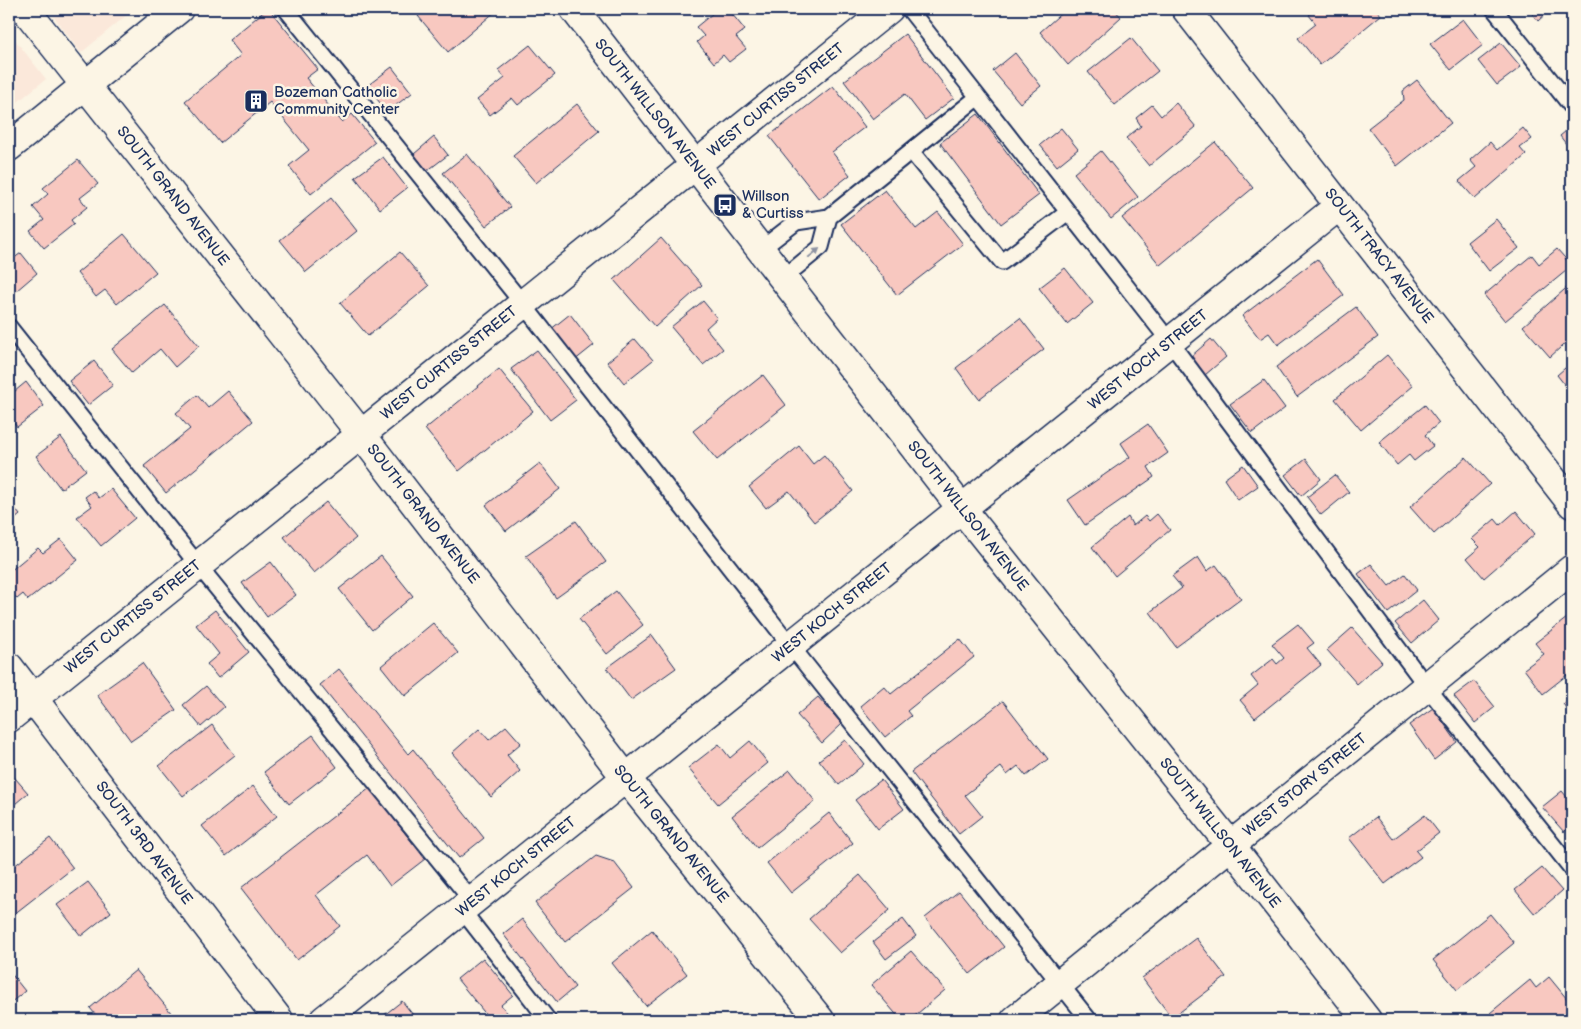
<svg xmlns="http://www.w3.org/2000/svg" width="1581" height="1029" font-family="'Balsamiq Sans',sans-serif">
<rect width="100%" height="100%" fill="#fcf5e5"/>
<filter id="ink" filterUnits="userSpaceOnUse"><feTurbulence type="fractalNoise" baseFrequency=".02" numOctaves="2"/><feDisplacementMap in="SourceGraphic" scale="10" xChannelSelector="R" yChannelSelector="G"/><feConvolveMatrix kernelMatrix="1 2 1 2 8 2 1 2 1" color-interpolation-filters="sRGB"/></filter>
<g filter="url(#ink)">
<path fill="#fbe8da" d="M48 9H134L81 53Z
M9 32 46 79 9 109Z"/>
<path fill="#f8c8c0" stroke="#1b2f5e" d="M267 9H269L318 69 306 78 342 122 352 114 375 142 311 194 289 166 309 150 270 102 220 143 185 101 241 55 229 40Z
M427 9H495L497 10 448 52 418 16Z
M718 9H728L745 30 736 37 746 49 729 62 723 55 714 63 697 42 704 36 696 27Z
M1066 9H1114L1121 17 1068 65 1040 32Z
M1316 9H1376L1381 15 1320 65 1298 38 1316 24 1309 15Z
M1528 9H1551L1538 21Z
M1463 19 1483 45 1451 70 1430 44Z
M905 34 954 98 925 120 905 94 873 119 844 81Z
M1131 38 1158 71 1115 105 1088 72Z
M1501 43 1521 67 1497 85 1478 61Z
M530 45 555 75 518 105 512 98 490 115 477 100 505 78 498 70Z
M1015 53 1041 86 1020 103 993 71Z
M392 67 412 93 387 112 367 86Z
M1417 80 1451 123 1397 166 1368 128 1404 100 1403 91Z
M833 86 865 127 832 152 850 175 819 199 769 136Z
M1176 103 1196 127 1149 166 1126 138 1141 126 1136 118 1152 105 1161 116Z
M577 104 599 131 536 183 513 156Z
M978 114 1039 195 1001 224 940 143Z
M1572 126V152L1560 136Z
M1061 128 1078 149 1057 166 1040 145Z
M1523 128 1532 139 1520 148 1526 155 1475 199 1459 181 1476 167 1470 160 1490 142 1497 150Z
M434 137 448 155 427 171 414 154Z
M1215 142 1253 188 1160 265 1122 218Z
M1101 151 1138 197 1111 219 1074 173Z
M467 154 510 207 486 226 443 173Z
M383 157 407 188 380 209 355 177Z
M78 160 98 184 80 198 87 207 71 220 74 224 44 248 30 231 44 220 33 207 48 194 43 188Z
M885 190 916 229 938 212 963 244 897 295 841 224Z
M331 198 357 231 306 272 280 240Z
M1496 219 1519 248 1489 271 1467 242Z
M124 234 156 272 117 304 105 290 96 297 77 273Z
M661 238 702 285 655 327 614 280Z
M1557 249 1572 266 1505 321 1484 295 1532 255 1539 264Z
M400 252 429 286 368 336 340 303Z
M21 253 37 273 9 297V262Z
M1317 259 1344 295 1278 345 1269 333 1260 339 1242 316Z
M1065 268 1093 303 1067 324 1039 288Z
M1572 283V337L1550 357 1523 326Z
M703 301 717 318 706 328 723 349 703 365 671 327Z
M165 305 199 346 175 367 160 349 132 373 112 349Z
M1356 307 1378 337 1297 397 1276 367Z
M570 314 594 345 574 361 550 330Z
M1020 318 1044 349 979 399 956 368Z
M635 339 653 360 624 383 607 362Z
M1211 339 1226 357 1205 375 1190 357Z
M537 350 576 400 550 420 511 369Z
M1387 355 1413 386 1361 430 1335 399Z
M94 361 113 385 88 405 69 381Z
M1572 362V394L1557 375Z
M499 369 533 411 459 471 425 429Z
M763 375 786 405 717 460 693 431Z
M1264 380 1285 408 1252 433 1230 404Z
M26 382 44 406 17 427 9 416V396Z
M228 391 253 421 166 493 144 466 190 429 176 413 197 395 208 408Z
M1425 405 1439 423 1425 435 1433 446 1414 461 1409 455 1397 465 1379 442Z
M1148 424 1168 453 1148 467 1154 477 1085 525 1068 500 1130 457 1121 443Z
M61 437 86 470 61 489 36 456Z
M799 446 813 464 824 455 853 491 814 522 789 491 766 508 749 487Z
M1466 457 1490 484 1434 534 1410 507Z
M1306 459 1321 479 1301 496 1285 475Z
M540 463 560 489 506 531 486 505Z
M1243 465 1258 486 1238 500 1224 479Z
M1335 475 1349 492 1321 515 1307 497Z
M111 489 135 518 101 546 77 517 92 506 85 497 93 491 99 498Z
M9 501 20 515 9 524Z
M326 502 356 538 314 573 284 537Z
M1516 511 1535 534 1484 578 1467 558 1480 547 1472 539 1495 519 1500 525Z
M1157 514 1170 530 1115 576 1092 547 1128 517 1133 526 1145 516 1149 521Z
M576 521 606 562 556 598 526 556Z
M61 539 78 560 28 600 23 594 17 599 9 589V572L38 548 43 553Z
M381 556 413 596 372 630 339 589Z
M1198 557 1207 571 1216 565 1241 599 1176 647 1150 612 1182 588 1172 576Z
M271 562 296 595 267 617 242 583Z
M1371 564 1389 586 1405 574 1417 590 1388 613 1358 574Z
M616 591 643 625 607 654 579 619Z
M1423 600 1439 620 1412 643 1395 623Z
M215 610 249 652 218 678 207 664 219 654 196 625Z
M1572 614V671L1543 694 1524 669 1544 654 1535 643Z
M433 623 458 653 405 696 381 666Z
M1298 624 1314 643 1307 648 1321 665 1255 718 1240 700 1258 685 1251 676 1273 659 1277 664 1284 658 1272 644Z
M1352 628 1382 662 1357 684 1327 650Z
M652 635 676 668 631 700 607 668Z
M960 639 974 657 907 711 911 716 885 737 860 706 884 686 891 694Z
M142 663 176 710 131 741 97 695Z
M339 669 408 754 413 749 484 838 459 858 320 685Z
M1474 681 1495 707 1475 723 1454 696Z
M206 686 224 707 201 727 183 705Z
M818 697 842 724 822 743 797 715Z
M1572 697V715L1563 704Z
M1003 701 1048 759 1026 776 1018 766 1007 775 1001 767 965 795 982 816 959 834 911 772Z
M1433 708 1457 742 1434 760 1409 725Z
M212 725 235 755 183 796 159 766Z
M506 726 521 743 507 755 520 771 491 797 452 753 479 729 489 740Z
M313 735 337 767 289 804 264 772Z
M845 740 864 764 839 785 819 760Z
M750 741 768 763 718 804 688 768 719 744 730 758Z
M790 770 815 801 757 848 732 816Z
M9 771 28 793 9 809Z
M881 780 904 809 878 829 855 800Z
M253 786 277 816 226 856 202 826Z
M370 788 425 859 390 886 367 855 316 895 340 926 297 960 241 888Z
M1562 791 1572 803V825L1564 832 1542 807Z
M829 813 853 843 791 893 767 863Z
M1425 815 1439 833 1416 851 1421 857 1385 884 1349 838 1376 817 1393 839Z
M50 838 73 868 9 918V870Z
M596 856 614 862 634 888 565 942 535 903Z
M1542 868 1562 891 1535 914 1515 890Z
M860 875 890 910 840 953 809 919Z
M88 882 111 912 81 936 57 905Z
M959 891 1004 947 970 974 925 918Z
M1490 914 1514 943 1457 990 1433 960Z
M522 919 575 987 557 1002 503 934Z
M903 919 916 936 886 959 873 942Z
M652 930 687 974 646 1006 612 963Z
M1196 938 1226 977 1172 1018 1142 978Z
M911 951 945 990 910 1020H901L871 985Z
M483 958 513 995 501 1005 513 1020H484L488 1017 457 979Z
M136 970 177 1020H100L90 1008Z
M9 971 25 991 9 1004Z
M1549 977 1572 1005V1010L1560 1020H1497L1490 1013 1530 980 1536 988Z
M402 1001 417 1020H378Z"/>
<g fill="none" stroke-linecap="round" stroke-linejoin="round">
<g stroke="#1b2f5e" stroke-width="19">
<path id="lane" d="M286 9 523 304 791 646 1089 1020
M909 9 1170 342 1427 687 1572 869
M1494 9 1572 107
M911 151 1002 262 1068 212
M760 250 796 222 829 217 978 97
M782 279 821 247 829 217
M9 327 198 565 473 902
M462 910 548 1020"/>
</g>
<g stroke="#1b2f5e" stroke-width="31">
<path id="street" d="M25 9 361 434 626 778 820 1020
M1186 9 1572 504
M9 147 179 9
M9 667 279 1020
M9 718 889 9
M324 1020 1339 206
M1015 1020 1572 569"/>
</g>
<g stroke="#1b2f5e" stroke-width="31">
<path id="secondary" d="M574 9 962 509 1231 846 1367 1020"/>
</g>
<use href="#lane" stroke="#fcf5e5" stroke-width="15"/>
<use href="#street" stroke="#fcf5e5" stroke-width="28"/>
<use href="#secondary" stroke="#fcf5e5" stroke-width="28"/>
</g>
<defs><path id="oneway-solid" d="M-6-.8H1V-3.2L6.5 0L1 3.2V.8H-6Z" transform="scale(1.25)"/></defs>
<use fill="#8c92a2" href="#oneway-solid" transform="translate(814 253) rotate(-39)"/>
</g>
<defs>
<g id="building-square" transform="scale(1.25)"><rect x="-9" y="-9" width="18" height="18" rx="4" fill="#1b2f5e" stroke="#fcf5e5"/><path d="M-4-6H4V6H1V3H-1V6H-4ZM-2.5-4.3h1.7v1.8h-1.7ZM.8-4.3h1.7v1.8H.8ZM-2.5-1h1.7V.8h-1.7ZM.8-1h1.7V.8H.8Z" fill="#fff"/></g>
<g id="bus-square" transform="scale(1.25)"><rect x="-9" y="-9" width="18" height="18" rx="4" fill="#1b2f5e" stroke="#fcf5e5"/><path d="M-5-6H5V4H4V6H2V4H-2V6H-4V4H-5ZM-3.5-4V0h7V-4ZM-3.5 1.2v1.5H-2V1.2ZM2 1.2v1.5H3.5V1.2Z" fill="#fff"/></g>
</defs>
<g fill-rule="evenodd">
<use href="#building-square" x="256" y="101"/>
<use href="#bus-square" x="725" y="205"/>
</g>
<g text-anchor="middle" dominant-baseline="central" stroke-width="5" stroke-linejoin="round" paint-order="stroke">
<g font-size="15" fill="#1b2f5e" stroke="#fcf5e5" text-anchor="start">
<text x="274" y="92">Bozeman Catholic<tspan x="274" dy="17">Community Center</tspan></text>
<text x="742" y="196">Willson<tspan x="742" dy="17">&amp; Curtiss</tspan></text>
</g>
<g font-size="15" fill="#1b2f5e" stroke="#fcf5e5">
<text transform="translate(776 100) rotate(-39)">WEST CURTISS STREET</text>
<text transform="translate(655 114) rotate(52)">SOUTH WILLSON AVENUE</text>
<text transform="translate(173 196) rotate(52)">SOUTH GRAND AVENUE</text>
<text transform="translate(1379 256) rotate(52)">SOUTH TRACY AVENUE</text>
<text transform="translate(1148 360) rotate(-39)">WEST KOCH STREET</text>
<text transform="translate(449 363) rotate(-39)">WEST CURTISS STREET</text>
<text transform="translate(423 514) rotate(52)">SOUTH GRAND AVENUE</text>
<text transform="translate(968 516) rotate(52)">SOUTH WILLSON AVENUE</text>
<text transform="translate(832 613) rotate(-39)">WEST KOCH STREET</text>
<text transform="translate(133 617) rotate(-39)">WEST CURTISS STREET</text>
<text transform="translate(1305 785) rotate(-39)">WEST STORY STREET</text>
<text transform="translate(1220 833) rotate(52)">SOUTH WILLSON AVENUE</text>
<text transform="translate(671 834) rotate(51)">SOUTH GRAND AVENUE</text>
<text transform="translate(144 843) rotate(53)">SOUTH 3RD AVENUE</text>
<text transform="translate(516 867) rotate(-39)">WEST KOCH STREET</text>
</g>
</g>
<rect width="1581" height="1029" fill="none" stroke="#fcf5e5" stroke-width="30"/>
<rect x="15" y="15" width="1551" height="999" fill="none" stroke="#1b2f5e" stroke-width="2" filter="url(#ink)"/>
</svg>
